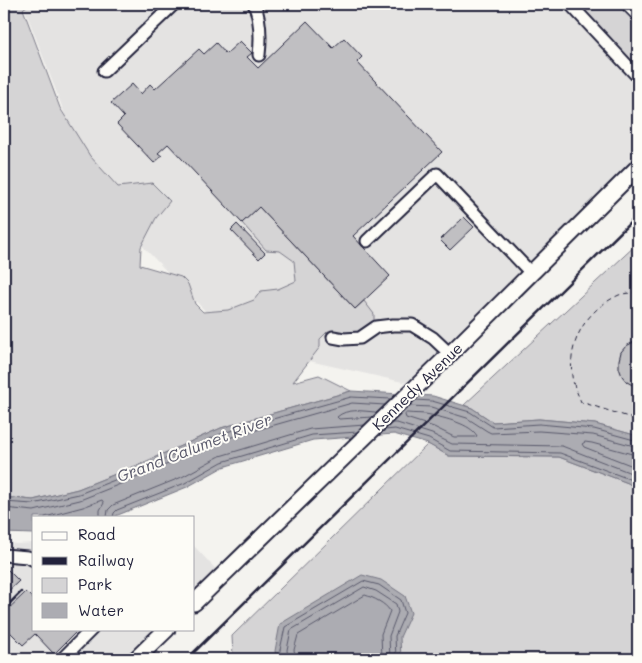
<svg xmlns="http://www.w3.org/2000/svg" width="642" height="663" font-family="Mali,sans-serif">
<rect width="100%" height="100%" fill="#f4f3ef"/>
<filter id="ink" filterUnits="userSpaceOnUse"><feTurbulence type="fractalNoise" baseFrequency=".02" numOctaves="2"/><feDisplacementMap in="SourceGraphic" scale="10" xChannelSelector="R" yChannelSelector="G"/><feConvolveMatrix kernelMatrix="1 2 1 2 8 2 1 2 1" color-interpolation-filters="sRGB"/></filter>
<g filter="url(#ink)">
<path fill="#e4e3e2" d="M23 4H631L638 11V167L416 385 238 345 97 199Z
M4 542 16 544 34 543V629H169L138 659H4Z
M194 546 223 577 194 605Z"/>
<path fill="#d5d4d5" stroke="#7c7b88" d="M4 4H29L23 9 60 108 90 156 118 187 152 183 170 201 156 218 141 247 140 265 181 277 188 284 195 304 203 312 228 310 254 300 261 291 278 289 296 281 294 261 280 251 266 250 242 223 259 207 355 309 364 301 374 314V328L346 337 328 331 320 339V347L293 382 319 375 351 391 221 428 138 465 78 489 33 500 4 497Z
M575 4H620L638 23V71Z
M638 243V436L595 424 539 419 493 422 472 408 464 405Z
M428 444 449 456 559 457 628 483 638 490V659H236L233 656 232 636Z"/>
<path fill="#acacb2" stroke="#757582" d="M351 391 433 396 472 408 493 422 539 419 595 424 638 436V490L628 483 559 457 449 456 428 444 394 434 313 440 223 467 187 487 113 517H34V534L4 533V497L33 500 78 489 138 465 221 428Z
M362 575 381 580 405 596 411 613 400 637 401 659H277L275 651 280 624Z"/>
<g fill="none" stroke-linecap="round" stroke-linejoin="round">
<path stroke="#59596b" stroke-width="1" d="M415 400 432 401 470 412 493 427 539 424 594 429 638 441
M409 406 431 407 467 418 487 431 491 433 539 431 593 435 638 447
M407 413C415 414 423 413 431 415 444 418 471 424 477 436L475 437H454L434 427 406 418 405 415Z
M373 417 339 419 337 417C347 408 362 411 375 412L377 413
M392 423H397L432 434 452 444 562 446 631 473 638 477
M385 430 395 429 429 439 450 451 560 453 629 479 638 484
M638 454H632L592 443 585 442 582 444 584 447 638 468
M4 502 33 504 79 494 140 470 223 433 351 397 391 399
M4 508 34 511 80 500 143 475 225 439 352 403 385 405
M45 517 83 507 102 500 104 503 100 510V517
M107 517 108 510 113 505 182 477 220 456 310 429 365 425
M113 517 114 513 117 510 185 483 222 462 312 435 358 432
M282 659 280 650 285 627 363 581 379 585 401 600 405 613 395 636 396 659
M288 659 287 650 291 630 364 587 376 591 396 604 398 612 389 636 390 659
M296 659 294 650 298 635 365 595C374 598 385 603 390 611L381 634 382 659"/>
</g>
<path fill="#c0bfc2" stroke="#22223b" d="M307 21 333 48 344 38 362 57 357 62 442 152 353 236 390 276 355 309 259 207 242 223 168 144 158 153 162 156 154 163 117 124 124 117 111 103 132 84 141 94 150 84 155 89 199 49 204 54 216 43 226 54 240 41 252 53 247 57 258 68Z
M464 217 474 227 450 250 440 240Z
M237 224 265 253 259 259 231 230Z
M638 340V388L627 382 622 376 619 368V360L621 352 626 346Z
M4 566 19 581 4 595Z
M26 592 34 600V629H79L54 654 35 634 23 645 8 630 4 634V613Z"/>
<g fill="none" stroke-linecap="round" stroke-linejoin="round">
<g stroke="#22223b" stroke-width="15">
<path id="minor" d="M254 4C261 20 261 37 259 55
M570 4 638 77
M104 71 174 4
M367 241 437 174 531 273
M333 337 344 339 360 338 376 327 393 325H412L433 338 450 354
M4 555 28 557 34 560
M62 659 92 629"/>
</g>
<g stroke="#22223b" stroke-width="19">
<path id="major" d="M194 603 450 354 638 167
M136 659 167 629"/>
</g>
<g stroke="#22223b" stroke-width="21">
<path id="highway" d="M631 4 638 11"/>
</g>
<path stroke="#22223b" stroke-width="1" stroke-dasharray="5 4" stroke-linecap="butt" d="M638 292C632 293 625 293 619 295 586 310 568 341 572 376 573 385 578 394 581 402L638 420"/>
<use href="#minor" stroke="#fdfcf7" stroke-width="11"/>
<use href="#major" stroke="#fdfcf7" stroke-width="15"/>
<use href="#highway" stroke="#fdfcf7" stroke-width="18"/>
<path stroke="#22223b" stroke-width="2.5" d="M4 609 21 592
M187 659 638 215"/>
</g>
</g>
<g text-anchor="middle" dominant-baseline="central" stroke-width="4" stroke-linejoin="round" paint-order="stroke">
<g font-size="15" fill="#22223b" stroke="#fdfcf7">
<text transform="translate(417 386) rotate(-44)">Kennedy Avenue</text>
</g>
<g font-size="16" font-style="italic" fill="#59596b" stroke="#fdfcf7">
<text transform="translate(194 447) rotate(-21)">Grand Calumet River</text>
</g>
</g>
<rect width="642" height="663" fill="none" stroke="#fdfcf7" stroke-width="20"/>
<rect x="10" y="10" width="622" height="643" fill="none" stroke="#22223b" stroke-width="2" filter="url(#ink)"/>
<rect x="32" y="516" width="162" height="115" fill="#fdfcf7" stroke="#a5a5ac"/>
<rect x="42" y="532" width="25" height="8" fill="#fdfcf7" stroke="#a5a5ac"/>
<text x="78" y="540" font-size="15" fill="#22223b">Road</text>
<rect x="42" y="557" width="25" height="8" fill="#22223b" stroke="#a5a5ac"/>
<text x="78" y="566" font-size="15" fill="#22223b">Railway</text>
<rect x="42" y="578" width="25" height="15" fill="#d5d4d5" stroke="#a5a5ac"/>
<text x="78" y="590" font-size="15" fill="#22223b">Park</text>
<rect x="42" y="603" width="25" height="15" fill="#acacb2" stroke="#a5a5ac"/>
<text x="78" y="616" font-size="15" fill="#22223b">Water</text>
</svg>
